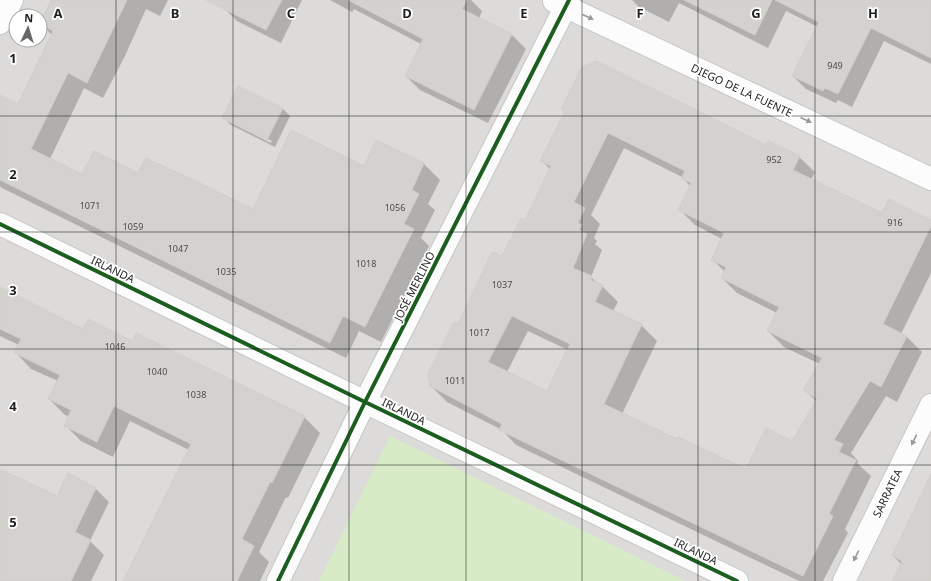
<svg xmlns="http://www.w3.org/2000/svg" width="931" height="581" font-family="'Noto Sans',sans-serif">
<rect width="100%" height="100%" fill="#edece8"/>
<path fill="#dcdbd9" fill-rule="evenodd" d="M0 0H931V581H0ZM16 16H40V40H16Z"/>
<path fill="#d7ebc6" d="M390 436 686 581H319Z"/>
<path fill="#0003" fill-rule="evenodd" d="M53 0H168L160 16 146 9 125 56 103 98 84 88 50 159 83 176 139 174 253 210 364 167 377 141 424 164 440 180 428 204 435 210 421 238 429 246 381 342 359 331 346 358 2 188 0 186V105H19L52 35 41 24Z
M226 0H302L281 43 237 21 223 7Z
M330 0H471L482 11 479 19 512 35 526 49 488 123 420 90 406 76 421 44 354 9 352 12Z
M632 0H930L931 1V64L884 41 852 107 838 100 836 103 806 89 793 76 818 27 786 11 768 48 679 3 669 22 639 7Z
M239 88 283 109 290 116 275 147 231 125 224 118ZM231 121 272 141 271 143 231 123Z
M562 109 766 147 799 157 815 172 811 180 882 215 931 221V273L901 334 907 337 922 352 897 402 886 396 851 453 858 461 857 463 871 476 845 529 848 533 823 581H799L516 445 502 430 447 402 431 386 459 325 525 221 551 170 541 160 565 113ZM624 148 682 177 690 186 679 209 695 225 722 239 712 259 725 272 722 278 737 293 777 313 768 331 784 347 820 364 805 390 817 402 793 442 746 470 678 440 622 414 657 341 641 325 613 311 618 302 602 286 599 285 591 277 602 250 595 244 597 241 594 238 600 224 591 215ZM528 331 568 350 548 392 507 372Z
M0 288 83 330 132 342 304 417 320 433 288 498 286 497 259 552 269 562 260 581H126L189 450 130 421 113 457 81 441 66 426 70 417 65 415 49 399 58 381 31 369 16 353 19 345 0 336Z
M931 476V581H893L901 564 893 556Z
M96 489 109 502 90 541 104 555 91 581H16Z"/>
<path fill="#d4d2cf" stroke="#d0cec9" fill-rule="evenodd" d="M51 0H127L87 83 68 73 31 149 82 174 94 151 138 173 146 158 175 172V171L253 209 291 130 364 166 376 140 424 163 412 190 419 194 404 224 414 229 365 327 343 316 330 343 0 180V95L18 104 53 31 40 24Z
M206 0H282L266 30Z
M348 0H467L462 9 512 34 474 110 405 76 423 39Z
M684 0H772L755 35Z
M775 0H931V58L871 28 838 94 825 88 823 91 792 76 819 22Z
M597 61 766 145 768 141 800 156 793 170 882 213 889 199 931 220V226L883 324 907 336 881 387 870 381 834 440 843 444 839 452 856 460 829 514 833 516 803 576 499 430 502 424 430 386 428 374 454 322 458 324 492 252 502 256 521 218 525 220 551 166 540 161 565 111 561 109 582 67ZM608 133 685 171 681 178 691 183 678 210 724 233 711 260 726 267 721 278 779 307 767 331 822 358 803 390 817 399 792 441 766 428 746 469 678 437 677 439 604 404 642 324 595 302 603 285 591 280 592 276 573 268 587 234 579 230 582 225 578 223 585 208 574 202ZM512 316 570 344 547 391 488 362Z
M238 86 283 108 267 140 222 118Z
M0 287 83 329 88 319 132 341 136 333 305 416 272 483 270 482 242 539 254 546 237 581H123L191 444 114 406 97 442 64 426 71 410 48 399 60 375 14 353 21 339 0 329Z
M0 469 57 496 68 473 96 488 75 532 91 540 71 581H0Z
M931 474V581H892L902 561 892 556Z"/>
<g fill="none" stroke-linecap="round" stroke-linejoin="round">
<g stroke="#c6c6c4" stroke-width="24">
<path id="minor" d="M554 1 931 179
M0 23 12 0
M0 224 365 402 737 581
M278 581 365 402 569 0
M844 581 931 405"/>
</g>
<use href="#minor" stroke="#fcfcfc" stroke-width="22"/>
<g stroke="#fff" stroke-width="6">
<path id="cycleway" d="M0 224 365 402 737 581
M278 581 365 402 569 0"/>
</g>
<use href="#cycleway" stroke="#1b5e20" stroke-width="4"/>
</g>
<defs><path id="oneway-solid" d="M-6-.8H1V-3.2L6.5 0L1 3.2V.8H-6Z"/></defs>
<g fill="#999">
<use href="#oneway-solid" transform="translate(588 17) rotate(25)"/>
<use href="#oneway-solid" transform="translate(806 120) rotate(25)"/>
<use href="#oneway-solid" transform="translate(914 440) rotate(116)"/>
<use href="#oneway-solid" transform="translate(856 556) rotate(116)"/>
</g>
<path fill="none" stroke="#1f1f1f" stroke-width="1" stroke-opacity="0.55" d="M116 0V581M233 0V581M349 0V581M466 0V581M582 0V581M698 0V581M815 0V581M0 116H931M0 232H931M0 349H931M0 465H931"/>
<g text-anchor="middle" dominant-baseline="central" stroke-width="3.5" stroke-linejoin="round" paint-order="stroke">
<g font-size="9" fill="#4c4c4b">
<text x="835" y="65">949</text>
<text x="774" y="159">952</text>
<text x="90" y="205">1071</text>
<text x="395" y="207">1056</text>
<text x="895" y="222">916</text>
<text x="133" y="226">1059</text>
<text x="178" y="248">1047</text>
<text x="366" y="263">1018</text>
<text x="226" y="271">1035</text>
<text x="502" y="284">1037</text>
<text x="479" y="332">1017</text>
<text x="115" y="346">1046</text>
<text x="157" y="371">1040</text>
<text x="455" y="380">1011</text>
<text x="196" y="394">1038</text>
</g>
<g font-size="11" fill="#1f1f1f" stroke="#fff">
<text transform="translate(742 90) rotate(25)">DIEGO DE LA FUENTE</text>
<text transform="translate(113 269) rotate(26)">IRLANDA</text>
<text transform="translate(414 286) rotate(-63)">JOSÉ MERLINO</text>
<text transform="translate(404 411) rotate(26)">IRLANDA</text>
<text transform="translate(887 493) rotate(-64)">SARRATEA</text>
<text transform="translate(696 551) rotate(26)">IRLANDA</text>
</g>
</g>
<g font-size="13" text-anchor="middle" font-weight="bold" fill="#1f1f1f" stroke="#fff" stroke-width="3.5" stroke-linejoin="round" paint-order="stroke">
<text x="58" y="18">A</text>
<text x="175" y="18">B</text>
<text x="291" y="18">C</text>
<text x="407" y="18">D</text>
<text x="524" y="18">E</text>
<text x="640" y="18">F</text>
<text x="756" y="18">G</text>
<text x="873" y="18">H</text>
<text x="13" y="63">1</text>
<text x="13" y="179">2</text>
<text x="13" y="295">3</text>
<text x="13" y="411">4</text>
<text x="13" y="527">5</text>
</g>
<g transform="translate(28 28) rotate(4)"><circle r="19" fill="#ffffff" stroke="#a5a5a5"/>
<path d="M0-3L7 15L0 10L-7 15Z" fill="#676765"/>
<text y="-6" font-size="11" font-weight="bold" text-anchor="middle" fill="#1f1f1f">N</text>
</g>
</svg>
